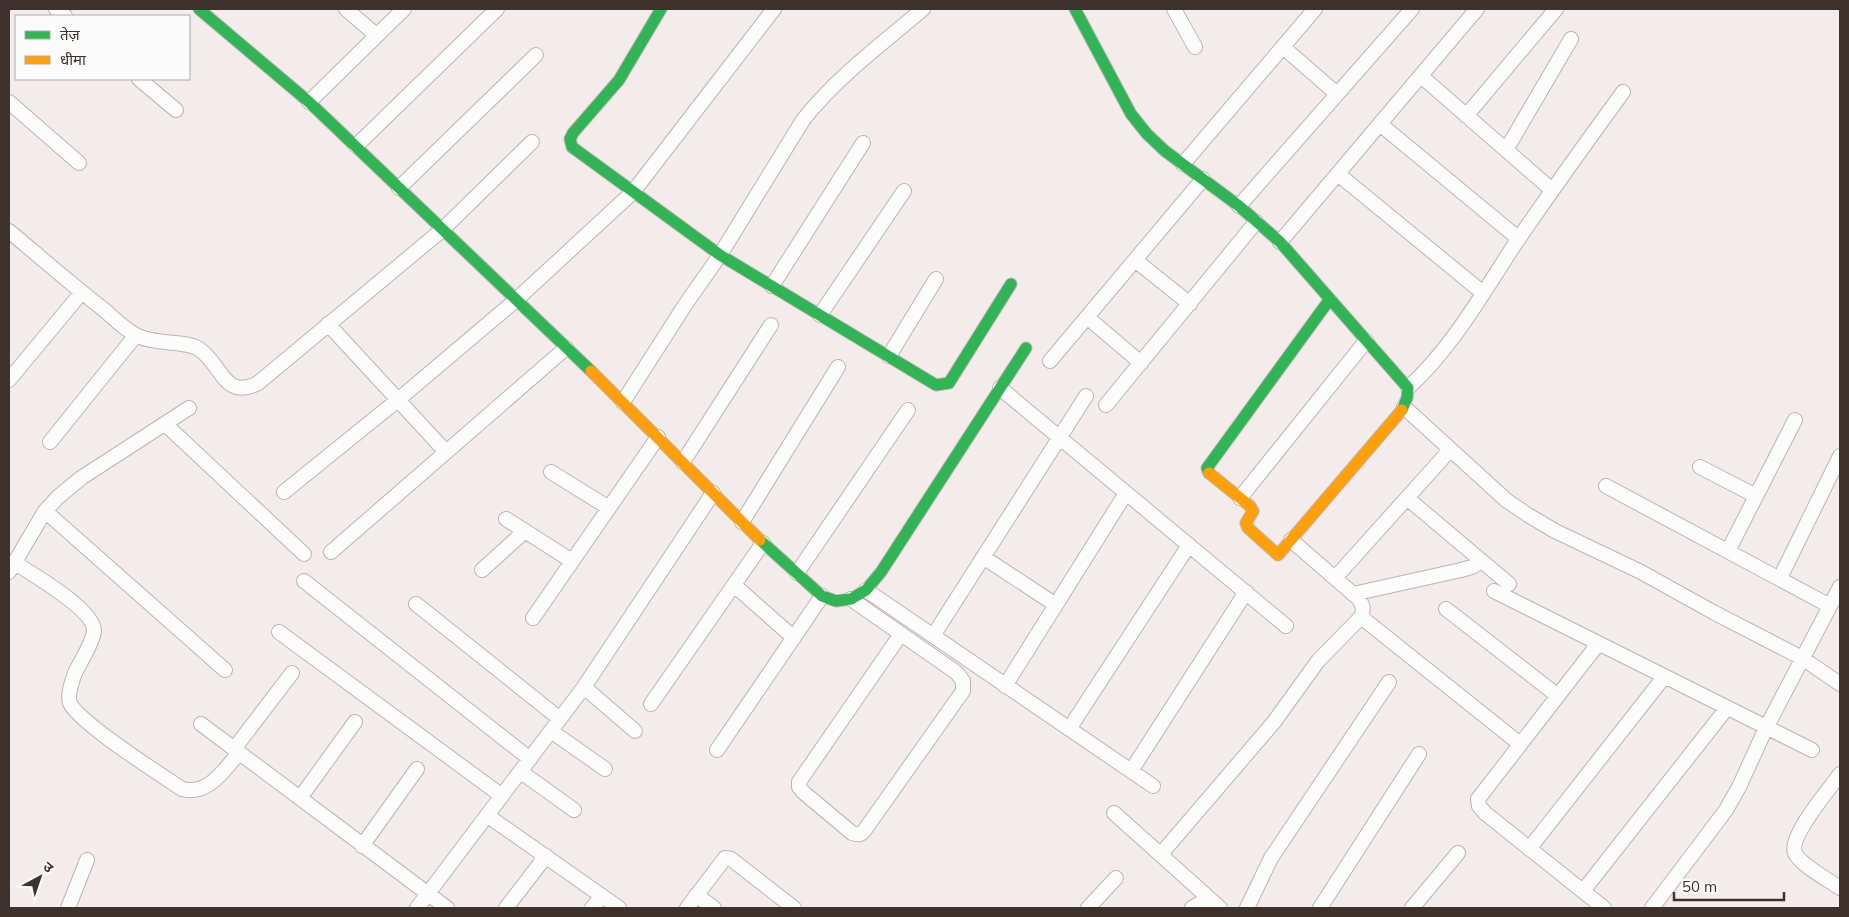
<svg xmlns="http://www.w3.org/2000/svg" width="1849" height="917" font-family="Mulish,'Noto Sans Devanagari',sans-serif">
<rect width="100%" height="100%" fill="#f4ecea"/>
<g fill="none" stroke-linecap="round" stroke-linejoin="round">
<g stroke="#beb3b0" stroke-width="16">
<path id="street" d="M56 9 65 16
M346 9 376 35
M1174 9 1195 47
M1283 47 1337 94
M1421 76 1552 190
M139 79 176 110
M9 102 79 163
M309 102 404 9
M1466 116 1556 9
M1380 124 1519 239
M356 146 497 9
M1506 150 1571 39
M1183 164 1315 9
M1338 174 1483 293
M399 188 536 55
M1239 206 1412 9
M9 231C40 257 71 284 103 309 114 318 124 329 136 335 154 345 185 340 199 349 222 364 224 401 258 383L442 230 532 142
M1280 242 1477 9
M1135 260 1190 304
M772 286 863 143
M820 315 904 191
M1087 317 1141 363
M328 324 446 452
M889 356 936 279
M1050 361 1203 179
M9 380 82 292
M1000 388 1286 626
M1408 388C1454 346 1485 289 1519 238 1553 189 1588 140 1623 92
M623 402 685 305 720 255 803 120C837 77 882 44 923 9
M1106 405 1256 222
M1404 407 1506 500 1528 515 1555 531 1641 572 1713 612 1802 658 1840 684
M165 424 304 554
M50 442 136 335
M683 462 771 325
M1700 467 1756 496
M551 472 609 508
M1606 486 1830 606
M284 492 399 399 516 300 633 192 774 9
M1240 498 1366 341
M1407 498 1509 584
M45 511 225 670
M506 519 572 561
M742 522 838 367
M1728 551 1795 420
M331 552 566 348
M983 557 1056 605
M15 563C32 574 95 610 94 631 93 643 80 662 75 673 72 681 67 695 70 703 79 723 160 774 182 789 208 796 224 770 239 753
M482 570 525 531
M9 572 45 511 58 497 81 478 189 408
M797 573 908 410
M1335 578 1450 450
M1780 578 1840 456
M304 581 530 759
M734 585 794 638
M866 590 1153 786
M1494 591 1812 750
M1353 594 1461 570 1472 567 1482 561
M851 599 957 673 963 681V691L864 831C860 835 858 835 852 833L803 792 799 787V782L901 634
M416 604 560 719
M1446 609 1558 696
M1361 617 1520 744
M533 618 658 437
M279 632 502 796
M933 636 1086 396
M1598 644 1478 799 1479 806 1485 813 1604 908
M1005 686 1126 493
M584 687 635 731
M651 704 763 543
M201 724 447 908
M1069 729 1189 545
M551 731 605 769
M234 749 292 673
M717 750 822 596
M1131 771 1246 592
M521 772 574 810
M1840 774C1830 789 1788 836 1795 853 1800 865 1829 880 1840 888
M300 798 355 722
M1114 813 1220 908
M488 816 619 908
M362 846 417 769
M1529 849 1664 677
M1161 854 1274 722 1318 661 1361 617C1364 610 1363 606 1359 599L1291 540
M1583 891 1727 708
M696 895 714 908
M68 908 87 860
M417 908 584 687 713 493
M506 908 546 856
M592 908 602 896
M687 908 725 858 731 859 794 908
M1088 908 1116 878
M1192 908 1209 898
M1247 908 1271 858 1389 682
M1320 908 1419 754
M1412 908 1458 853
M1652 908 1726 810 1739 787 1766 728 1840 587"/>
</g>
<g stroke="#beb3b0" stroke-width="13">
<path id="fast" d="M199 9 309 102 591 371
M661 9 619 80 573 133 570 139 572 147 720 255 936 385 949 383 1011 284
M1075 9 1131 114 1147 134 1165 151 1239 206 1280 242 1408 388 1407 398 1402 410
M1209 473 1207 468 1330 299
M760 540 822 596 836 601 851 599 866 590 881 572 1026 348"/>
</g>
<g stroke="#beb3b0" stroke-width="13">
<path id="slow" d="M591 371 760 540
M1209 473 1250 506 1253 511 1246 523 1248 528 1278 555 1402 410"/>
</g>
<use href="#street" stroke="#fdfcfc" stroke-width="14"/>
<use href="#fast" stroke="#30b455" stroke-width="11"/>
<use href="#slow" stroke="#ff9f0a" stroke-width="11"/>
</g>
<rect width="1849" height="917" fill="none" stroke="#3f312c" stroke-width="20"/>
<rect x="15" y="15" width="175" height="65" fill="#fbfbfb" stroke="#b0aaa8"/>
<rect x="25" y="31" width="25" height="8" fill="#30b455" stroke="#b0aaa8"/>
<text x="60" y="40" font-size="15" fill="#3f312c">तेज़</text>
<rect x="25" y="56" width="25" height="8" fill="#ff9f0a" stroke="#b0aaa8"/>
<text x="60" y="65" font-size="15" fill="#3f312c">धीमा</text>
<g transform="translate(40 877) rotate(40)" stroke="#fbfbfb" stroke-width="4" paint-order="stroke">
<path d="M0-4L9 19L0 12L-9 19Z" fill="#3f312c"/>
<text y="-8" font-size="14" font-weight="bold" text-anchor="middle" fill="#3f312c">उ</text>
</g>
<path d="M1674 892v8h110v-8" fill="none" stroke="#3f312c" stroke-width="2.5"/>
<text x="1682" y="892" font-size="15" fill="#3f312c" stroke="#fbfbfb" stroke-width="4" paint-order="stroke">50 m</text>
</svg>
